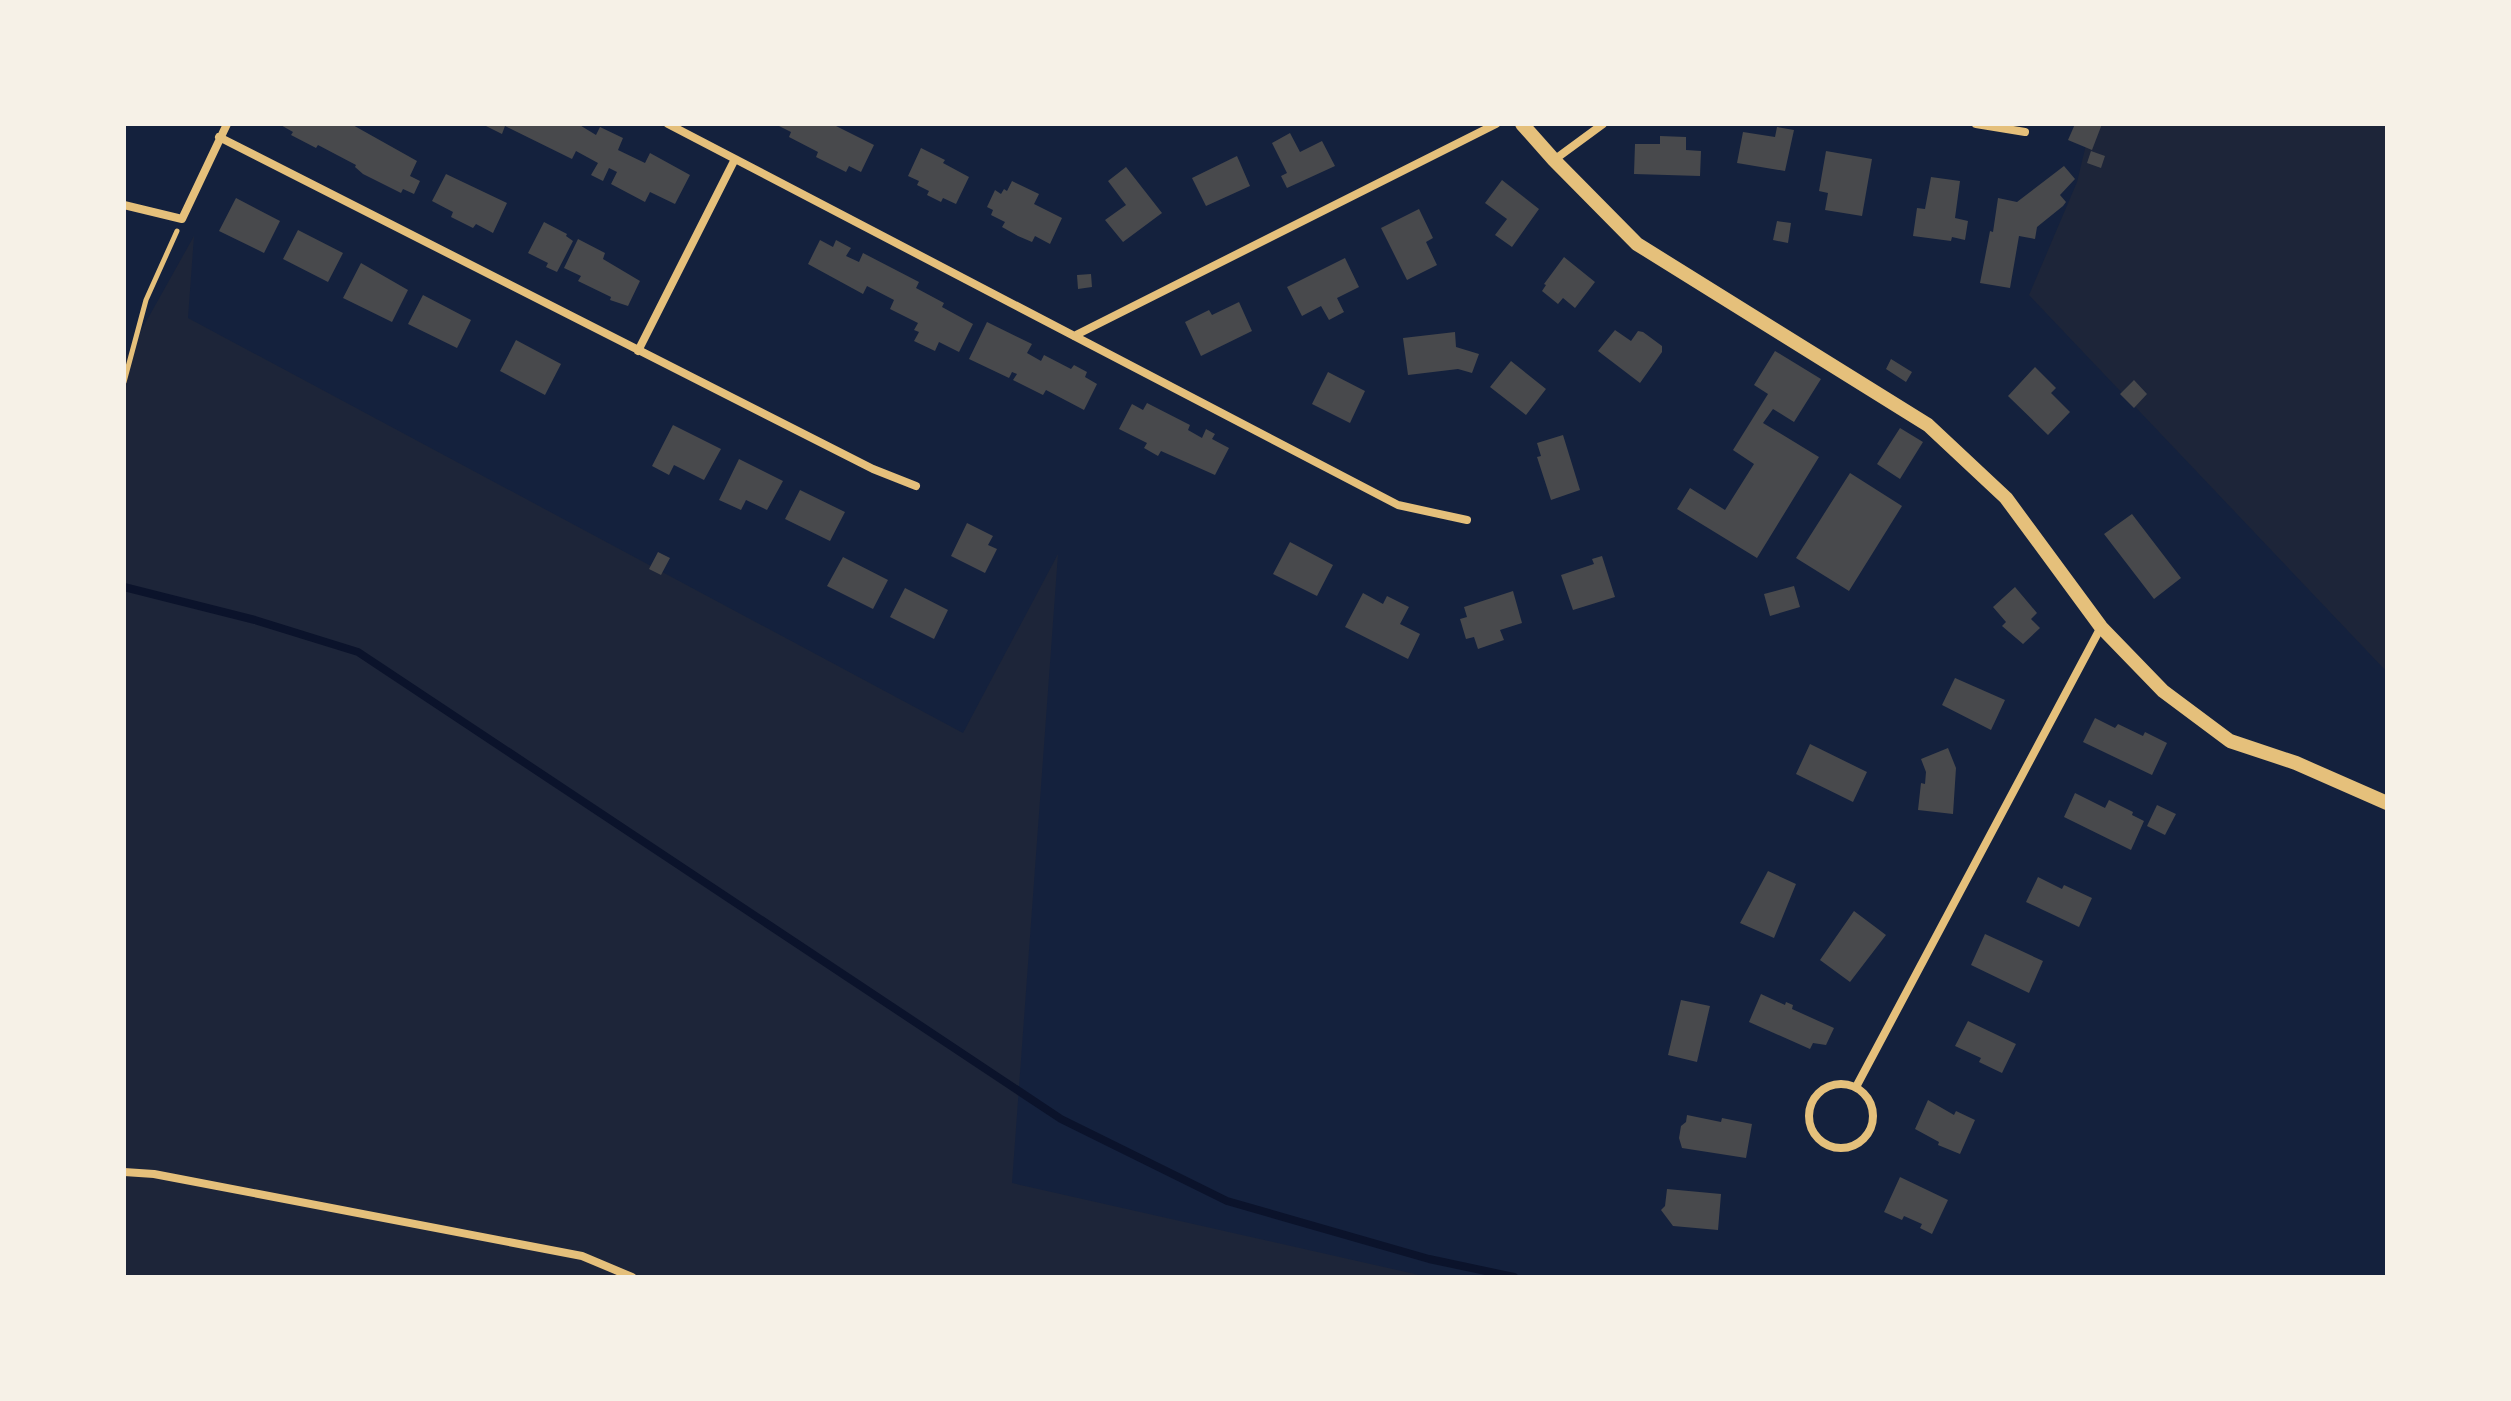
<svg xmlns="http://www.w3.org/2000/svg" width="2511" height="1401" font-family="'Fira Sans Condensed',sans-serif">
<rect width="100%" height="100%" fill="#14213d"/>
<path fill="#1d2539" d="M2091 124H2387V672L2029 295 2077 182Z
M194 236 188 318 963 733 1058 554 1012 1183 1428 1277H124V361Z"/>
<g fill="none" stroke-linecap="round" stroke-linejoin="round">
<path stroke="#0b132b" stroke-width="8" d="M124 587 255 620 358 652 1061 1119 1227 1201 1429 1259 1514 1277"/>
</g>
<path fill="#48494c" d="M279 124H351L417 161 410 176 420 181 414 194 403 189 401 193 363 174 355 167 356 165 318 145 316 148 291 135 293 132Z
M482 124H578L596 135 600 127 623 138 618 150 645 163 650 153 690 175 675 204 650 192 645 202 611 184 617 172 609 168 603 181 591 175 598 163 576 151 572 159 505 126 502 134Z
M775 124H832L874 145 861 172 849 166 846 172 816 157 818 152 789 137 791 132Z
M2075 124H2102L2092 150 2068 140Z
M1777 127 1794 130 1785 171 1737 163 1743 132 1775 137Z
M1290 133 1300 152 1322 141 1335 166 1287 188 1281 176 1287 173 1272 143Z
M1660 136 1686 137V150L1701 151 1700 176 1634 174 1635 144H1660Z
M921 148 945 160 943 163 969 177 956 204 943 198 941 202 927 195 929 191 917 185 919 181 908 176Z
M1826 151 1872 159 1862 216 1825 210 1828 193 1819 191Z
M2091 151 2105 156 2101 168 2087 163Z
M1237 156 1250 186 1206 206 1192 178Z
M2064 166 2075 179 2060 195 2066 202 2063 206 2037 227 2035 239 2019 236 2010 288 1980 283 1990 231 1993 232 1998 198 2017 202Z
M1126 167 1162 213 1123 242 1105 220 1126 205 1108 181Z
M446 174 507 203 493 233 476 224 473 228 451 217 453 212 432 201Z
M1931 177 1960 181 1955 218 1968 221 1965 240 1952 237 1951 241 1913 236 1917 208 1925 209Z
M1502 180 1539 209 1512 247 1495 235 1507 219 1485 203Z
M1012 181 1039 194 1034 204 1062 218 1050 244 1035 236 1032 242 1018 236 1002 227 1005 222 991 215 993 210 987 207 995 190 1001 194 1004 189 1007 191Z
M236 198 280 221 264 253 219 231Z
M1419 209 1433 238 1426 242 1437 265 1407 280 1381 228Z
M1777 221 1791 223 1788 243 1773 240Z
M544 222 567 234 566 236 573 241 557 272 546 267 548 263 528 253Z
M298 230 343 253 328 282 283 259Z
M578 239 605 253 603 259 640 281 628 306 610 300 611 297 578 281 581 276 564 268Z
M820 240 833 247 836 240 851 248 846 256 859 262 863 253 919 282 916 288 944 303 942 307 973 324 959 352 939 342 935 351 914 341 919 332 914 330 918 323 890 309 894 300 867 286 863 294 808 264Z
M1564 257 1595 282 1575 308 1563 298 1558 304 1542 291 1546 285 1544 284Z
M1345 258 1359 287 1337 298 1344 312 1329 320 1321 306 1302 316 1287 287Z
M361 263 408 290 392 322 343 298Z
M1091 274 1092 287 1078 289 1077 275Z
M423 295 471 320 457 348 408 324Z
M1239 302 1252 331 1201 356 1185 322 1209 310 1212 315Z
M987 322 1032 344 1027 353 1041 361 1044 355 1071 369 1074 365 1087 372 1085 377 1097 384 1084 410 1046 390 1043 395 1013 380 1017 374 1012 372 1009 378 969 359Z
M1615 330 1631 341 1638 331 1643 332 1662 346V352L1640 383 1598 351Z
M1455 332 1456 347 1479 354 1472 373 1458 369 1408 375 1403 338Z
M516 340 561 364 545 395 500 371Z
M1775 351 1821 379 1794 422 1773 409 1763 423 1819 457 1757 558 1677 509 1690 488 1725 510 1754 464 1733 450 1768 394 1754 385Z
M1891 359 1912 372 1906 382 1886 369Z
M1511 361 1546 389 1526 415 1490 387Z
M2035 367 2056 388 2051 393 2070 412 2048 435 2008 396Z
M1328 372 1365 391 1350 423 1312 404Z
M2134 380 2147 394 2134 408 2120 394Z
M1147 403 1190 425 1188 430 1202 438 1206 429 1215 434 1212 439 1229 448 1215 475 1161 451 1158 456 1144 448 1147 443 1119 429 1132 404 1143 410Z
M673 425 721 449 704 480 674 465 669 475 652 466Z
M1900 428 1923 442 1900 479 1877 464Z
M1563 435 1580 490 1551 500 1537 457 1541 456 1537 443Z
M739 459 783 481 767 510 746 500 741 510 719 500Z
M1850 473 1902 506 1849 591 1796 558Z
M800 490 845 512 830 541 785 519Z
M2132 514 2181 578 2154 599 2104 534Z
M967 523 993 536 988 545 997 549 985 573 951 556Z
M1290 542 1333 565 1317 596 1273 574Z
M658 552 670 558 661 575 649 569Z
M1602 556 1615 597 1573 610 1561 575 1594 564 1592 559Z
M843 557 888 580 873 609 827 586Z
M1794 586 1800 607 1770 616 1764 594Z
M2015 587 2037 613 2031 619 2040 628 2023 644 2002 626 2006 622 1993 607Z
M905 588 948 610 934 639 890 617Z
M1513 591 1522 623 1500 630 1504 640 1478 649 1474 637 1466 639 1460 619 1467 617 1464 607Z
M1363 593 1383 604 1387 596 1409 607 1400 624 1420 634 1408 659 1345 627Z
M1955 678 2005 700 1991 730 1942 705Z
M2095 718 2115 728 2118 724 2143 736 2145 732 2167 743 2152 775 2083 742Z
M1810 744 1867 772 1853 802 1796 774Z
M1948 748 1956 768 1953 814 1918 810 1921 783 1925 784 1926 772 1921 759Z
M2075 793 2105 808 2109 800 2133 812 2132 815 2144 821 2131 850 2064 817Z
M2157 805 2176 814 2165 835 2147 826Z
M1768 871 1796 884 1774 938 1740 923Z
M2038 877 2062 889 2064 885 2092 898 2079 927 2026 902Z
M1854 911 1886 935 1850 982 1820 960Z
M1985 934 2043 961 2029 993 1971 965Z
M1761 994 1785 1005 1786 1002 1793 1005 1792 1009 1834 1028 1826 1045 1813 1043 1810 1049 1749 1022Z
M1681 1000 1710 1006 1697 1062 1668 1055Z
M1968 1021 2016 1044 2002 1073 1979 1062 1981 1058 1955 1046Z
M1928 1100 1954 1115 1956 1111 1975 1120 1960 1154 1938 1145 1939 1142 1915 1129Z
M1687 1115 1721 1122 1722 1118 1752 1124 1746 1158 1682 1148 1679 1138 1681 1126 1686 1122Z
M1900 1177 1948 1200 1932 1234 1920 1228 1922 1224 1904 1216 1902 1220 1884 1212Z
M1667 1189 1721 1194 1718 1230 1673 1226 1661 1210 1665 1206Z"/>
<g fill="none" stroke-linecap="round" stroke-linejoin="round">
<path stroke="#e5c07b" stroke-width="5" d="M124 382 146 300 177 231"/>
<path stroke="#e5c07b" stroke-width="8" d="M668 124 1398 505 1467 520
M1976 124 2025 132
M219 137 873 469 916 486
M1554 160 1603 124
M124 205 182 219 227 124
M1074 336 1496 124
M638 351 735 159
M1809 1116a32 32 0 1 1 64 0a32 32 0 1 1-64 0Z
M1856 1087 2101 627
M124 1172 154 1174 582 1256 632 1277"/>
<path stroke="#e5c07b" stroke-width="14" d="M1522 124 1554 160 1637 244 1928 425 2006 498 2101 627 2163 691 2230 741 2296 763 2387 803"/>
</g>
<rect width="2511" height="1401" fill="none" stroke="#f6f1e7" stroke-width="252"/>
</svg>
